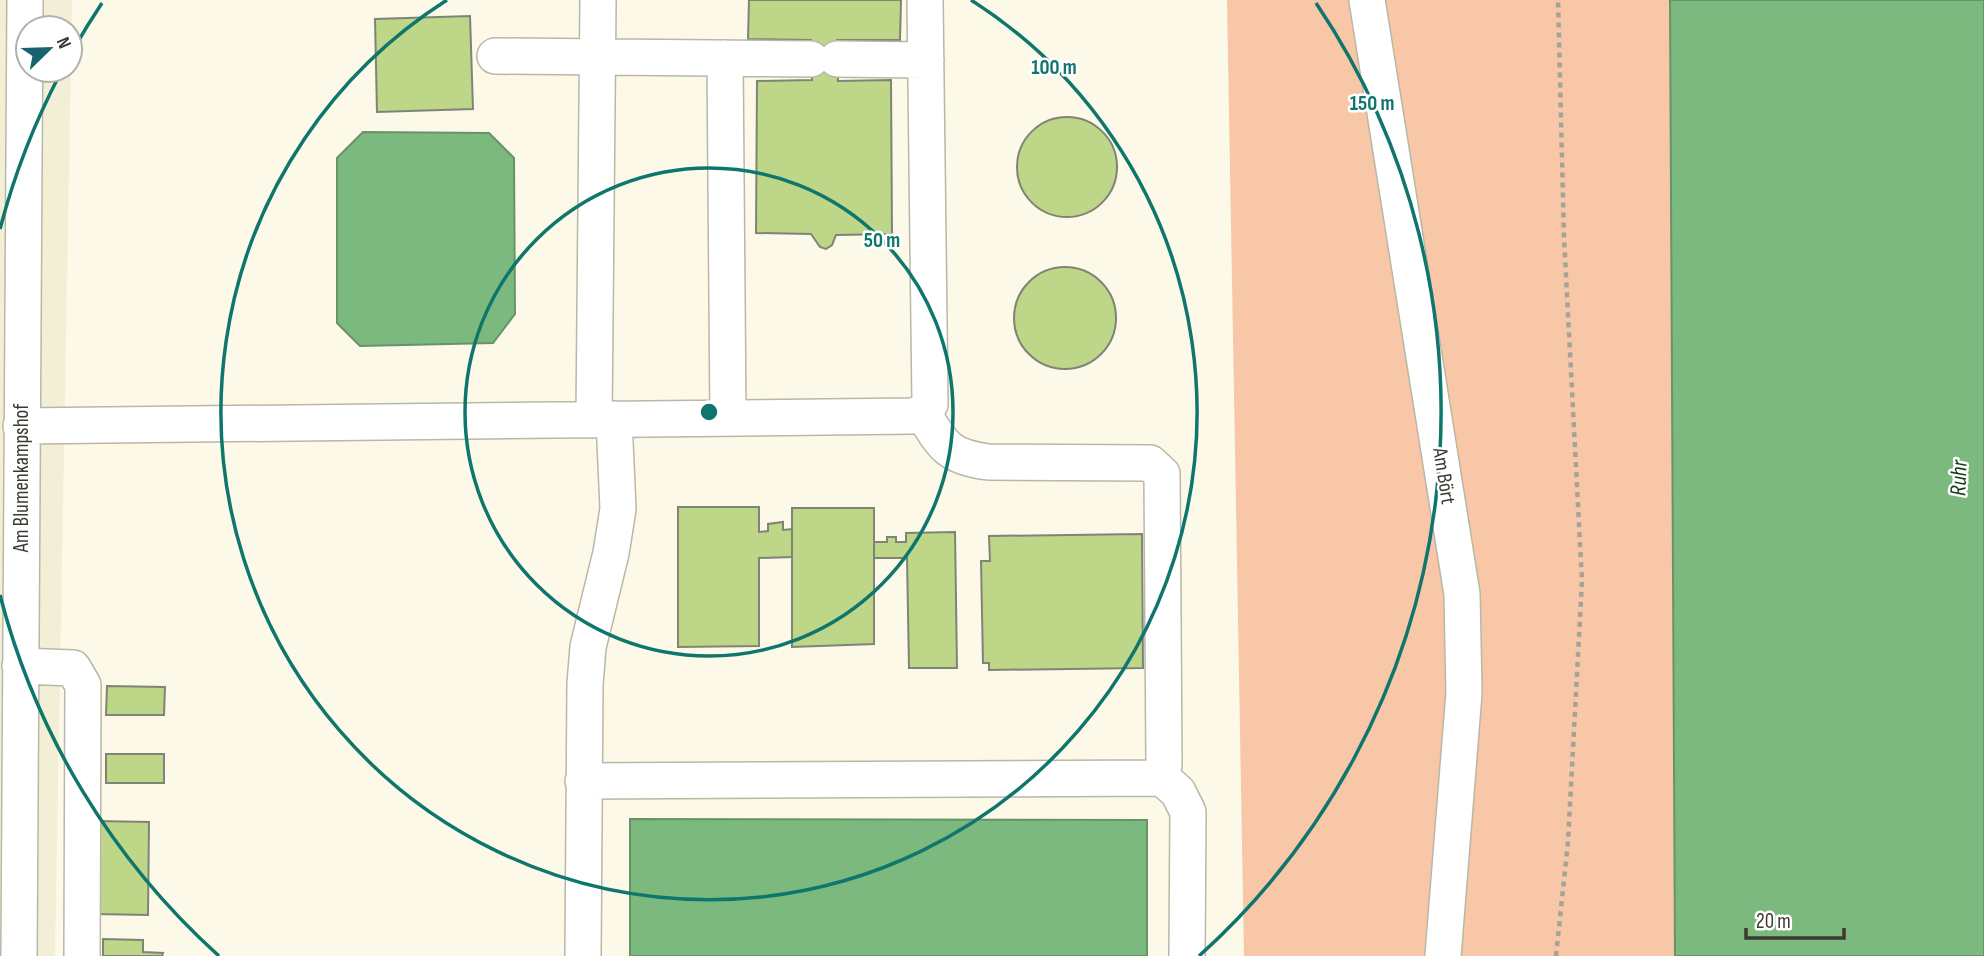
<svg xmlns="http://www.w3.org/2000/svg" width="1984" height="956" font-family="'Sofia Sans Condensed',sans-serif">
<rect width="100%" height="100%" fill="#fcf9e8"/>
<path fill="#f2efd6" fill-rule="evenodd" d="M0 0H72L55 956H0ZM28 28H70V70H28Z"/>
<path fill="#f7c7a8" d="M1227 0H1361L1450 594 1453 693 1430 956H1244Z
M1383 0H1670L1675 956H1455L1475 694Z"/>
<path fill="#7cb97e" stroke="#689367" stroke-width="2" d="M1670 0H1984V956H1675Z
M363 132 489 133 514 158 515 314 493 343 360 346 337 323V158Z
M630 819 1147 820V956H630Z"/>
<path fill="#bed688" stroke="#7f8476" stroke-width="2" d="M749 0H901L900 40H837L838 81 891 80 892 234 836 235 832 245 826 249 820 247 811 234 756 233 757 81 812 80 811 40 748 39Z
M470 16 473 109 377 112 375 19Z
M1017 167a50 50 0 1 1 100 0a50 50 0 1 1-100 0Z
M1014 318a51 51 0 1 1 102 0a51 51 0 1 1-102 0Z
M678 507H759V532L768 531V524L783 522V530L792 529V557L759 558V646L678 647Z
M792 508H874V644L792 647Z
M955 532 957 668H909L907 558H874V542H887V537H896V542H906V533Z
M1142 534 1143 668 989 670V663H983L981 561H990L989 536Z
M107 686 165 687 164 715H106Z
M106 754H164V783H106Z
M97 821 149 822 148 915 96 914Z
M103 939 143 940V952L163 953 162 956H103Z"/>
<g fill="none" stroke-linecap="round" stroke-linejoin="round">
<g stroke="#bab7a7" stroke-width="38">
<path id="minor" d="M1367 0 1462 594 1464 693 1443 956
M495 56 811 59
M725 58 728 418
M837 59 926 60
M923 413C943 446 948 457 988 462L1150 463 1162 474 1164 764 1162 778
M594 419 598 0
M21 426 912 416 923 413 930 404 925 0
M20 666 73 668 83 685 82 956
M583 781 1162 778 1178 792 1188 812 1187 956
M19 956 25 0
M583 956 585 684 588 647 611 553 618 509 614 419"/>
</g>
<path stroke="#a5a397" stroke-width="4.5" stroke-dasharray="5 5" stroke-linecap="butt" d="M1556 956 1568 842 1582 581 1564 238 1558 0"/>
<use href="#minor" stroke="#fff" stroke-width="35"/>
</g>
<g fill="none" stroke="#0f766e" stroke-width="3.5">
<circle cx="709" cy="412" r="244"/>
<path d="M971 0A488 488 0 1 1 447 0"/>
<path d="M219 956A732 732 0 0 1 0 595M0 229A732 732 0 0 1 60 74M72 52A732 732 0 0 1 102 3M1316 3A732 732 0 0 1 1199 956"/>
</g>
<g text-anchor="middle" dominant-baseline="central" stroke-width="5" stroke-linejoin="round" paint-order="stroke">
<g font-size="21" fill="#3a3932" stroke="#fff">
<text transform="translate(1444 476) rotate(81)">Am Bört</text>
<text transform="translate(21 478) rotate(-90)">Am Blumenkampshof</text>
</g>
<g font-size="23" font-style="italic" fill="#123d17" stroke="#fff">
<text transform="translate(1959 478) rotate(-88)">Ruhr</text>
</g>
</g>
<circle cx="709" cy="412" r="10" fill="#0f766e" stroke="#fff" stroke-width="3.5"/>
<g font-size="21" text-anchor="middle" font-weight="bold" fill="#0f766e" stroke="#fff" stroke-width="5" stroke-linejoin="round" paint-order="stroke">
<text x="1054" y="74">100 m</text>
<text x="1372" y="110">150 m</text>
<text x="882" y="247">50 m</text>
</g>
<g transform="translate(49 49) rotate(67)"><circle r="33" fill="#ffffff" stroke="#b0b0ad" stroke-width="2"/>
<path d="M0-5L12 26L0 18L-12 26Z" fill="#196270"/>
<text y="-10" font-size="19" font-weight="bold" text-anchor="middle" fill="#3a3932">N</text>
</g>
<path d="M1746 928v10h98v-10" fill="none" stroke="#3a3932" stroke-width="3.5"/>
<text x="1756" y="928" font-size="21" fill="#3a3932" stroke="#ffffff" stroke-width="5" paint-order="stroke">20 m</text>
</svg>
